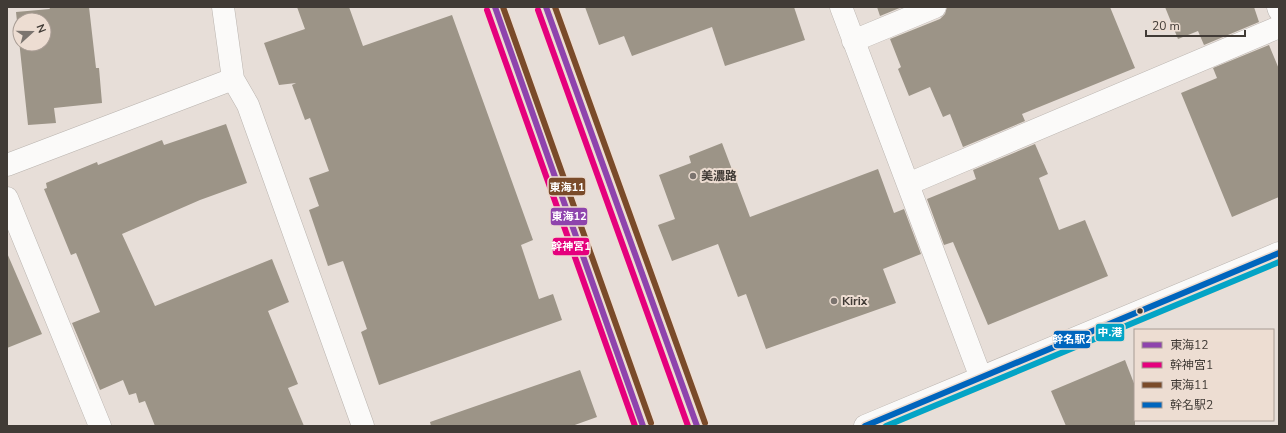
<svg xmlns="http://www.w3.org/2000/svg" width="1286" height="433" font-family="'Nunito Sans','Noto Sans JP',sans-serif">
<rect width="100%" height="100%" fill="#e7ded8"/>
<path fill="#9c9487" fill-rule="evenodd" d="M49 7H89L96 68H99L102 103 54 108 56 123 28 125 16 12 50 9ZM20 20H44V44H20Z
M297 7H349L363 46 452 15 533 240 521 245 539 299 553 294 562 320 379 385 361 332 367 329 343 261 328 266 309 210 319 206 309 178 329 171 310 118 305 120 292 85 296 83 279 85 264 43 305 29Z
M585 7H794L805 40 725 66 712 27 632 56 624 36 599 45Z
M877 7H902L880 16Z
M947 7H1110L1135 68 1022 114 1025 121 963 147 950 114 943 117 930 87 909 96 898 69 901 67 890 39 940 19 945 14Z
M1165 7H1254L1259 22 1204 45 1198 31 1178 39Z
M1269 45 1279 69V197L1232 217 1181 93 1217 78 1213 68Z
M226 124 247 183 200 200 122 234 155 306 272 259 289 302 268 311 298 384 288 388 304 426H155L145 401 139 403 136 393 129 395 123 380 100 390 72 323 100 312 76 253 71 255 44 189 47 188 46 183 97 162 98 165 162 140 164 145Z
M722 143 750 217 878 169 894 213 904 209 921 254 883 269 896 303 766 349 746 294 738 297 718 244 672 261 658 225 675 219 659 175 691 163 689 156Z
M1035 144 1048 174 1039 178 1059 230 1085 220 1108 276 988 325 953 242 944 245 927 199 976 179 973 170Z
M7 253 42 334 7 348Z
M1125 360 1135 386V426H1066L1051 391Z
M580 370 597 417 572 426H431L430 422Z"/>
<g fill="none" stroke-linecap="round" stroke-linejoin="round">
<g stroke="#b9b3ae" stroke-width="23">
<path id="minor" d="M223 7 233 79 248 105 363 426
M841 7 981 378
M1278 7 1279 10
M853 41 935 7
M7 165 233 79
M908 184 1279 27
M7 198 100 426"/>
</g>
<g stroke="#b9b3ae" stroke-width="23">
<path id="tertiary" d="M865 426 1279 253"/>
</g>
<g stroke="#b9b3ae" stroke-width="23">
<path id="primary" d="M495 7 643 426
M546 7 697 426"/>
</g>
<use href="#minor" stroke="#fbfaf9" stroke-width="22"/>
<use href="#tertiary" stroke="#fbfaf9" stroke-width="22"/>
<use href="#primary" stroke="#fbfaf9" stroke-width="22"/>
<g stroke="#edddd2" stroke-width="9">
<path id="bus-1" d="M495 7 643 426
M546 7 697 426"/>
</g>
<g stroke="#edddd2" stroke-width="9">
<path id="bus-2" d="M487 10 635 426
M538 10 688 426"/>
</g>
<g stroke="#edddd2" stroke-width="9">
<path id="bus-3" d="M503 7 651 423
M555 7 705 423"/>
</g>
<g stroke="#edddd2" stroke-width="9">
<path id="bus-4" d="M865 426 1279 253"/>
</g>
<g stroke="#edddd2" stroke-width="9">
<path id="bus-5" d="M886 426 1279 262"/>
</g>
<use href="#bus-1" stroke="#8e44ad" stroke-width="6"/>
<use href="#bus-2" stroke="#e5007d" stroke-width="6"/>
<use href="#bus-3" stroke="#7a4b2a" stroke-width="6"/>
<use href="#bus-4" stroke="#0065bd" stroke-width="6"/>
<use href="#bus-5" stroke="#03a4c6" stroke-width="6"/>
</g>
<g fill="#7b746f" stroke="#edddd2" stroke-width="1.5">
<circle cx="693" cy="176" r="4"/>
<circle cx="834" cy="301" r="4"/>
</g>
<circle fill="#413b36" stroke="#edddd2" stroke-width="1.5" cx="1140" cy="311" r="3.5"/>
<g text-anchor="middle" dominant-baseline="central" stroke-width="4" stroke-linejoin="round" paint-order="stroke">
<g font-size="12" font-weight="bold" fill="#413b36" stroke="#edddd2" text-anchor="start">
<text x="701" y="176">美濃路</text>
<text x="842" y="301">Kirix</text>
</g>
</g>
<g stroke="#edddd2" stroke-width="1.5">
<rect x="548" y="177" width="38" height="19" rx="4" fill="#7a4b2a"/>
<rect x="550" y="207" width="38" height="19" rx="4" fill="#8e44ad"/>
<rect x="552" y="237" width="38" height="19" rx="4" fill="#e5007d"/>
<rect x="1095" y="323" width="30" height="19" rx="4" fill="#03a4c6"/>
<rect x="1053" y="330" width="38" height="19" rx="4" fill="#0065bd"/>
</g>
<g font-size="11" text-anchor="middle" font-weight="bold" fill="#fff">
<text x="567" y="191">東海11</text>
<text x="569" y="220">東海12</text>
<text x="571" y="250">幹神宮1</text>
<text x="1110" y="336">中.港</text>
<text x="1072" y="343">幹名駅2</text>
</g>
<rect width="1286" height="433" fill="none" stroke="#413b36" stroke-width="16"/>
<rect x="1134" y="329" width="140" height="92" fill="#edddd2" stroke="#a89c94"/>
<rect x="1142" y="342" width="20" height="6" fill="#8e44ad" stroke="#a89c94"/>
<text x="1170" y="349" font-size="12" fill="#413b36">東海12</text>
<rect x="1142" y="362" width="20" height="6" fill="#e5007d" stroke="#a89c94"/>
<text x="1170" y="369" font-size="12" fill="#413b36">幹神宮1</text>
<rect x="1142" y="382" width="20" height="6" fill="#7a4b2a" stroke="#a89c94"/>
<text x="1170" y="389" font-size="12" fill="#413b36">東海11</text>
<rect x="1142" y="402" width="20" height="6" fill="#0065bd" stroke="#a89c94"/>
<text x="1170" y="409" font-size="12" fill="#413b36">幹名駅2</text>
<g transform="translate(32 32) rotate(69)"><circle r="19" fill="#edddd2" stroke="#a89c94"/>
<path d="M0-3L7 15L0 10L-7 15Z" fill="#7b746f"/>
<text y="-6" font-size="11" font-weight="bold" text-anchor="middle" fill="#413b36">N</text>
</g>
<path d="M1146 30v6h99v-6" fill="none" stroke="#413b36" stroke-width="2"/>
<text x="1152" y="30" font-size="12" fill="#413b36" stroke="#edddd2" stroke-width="3" paint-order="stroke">20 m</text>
</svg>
